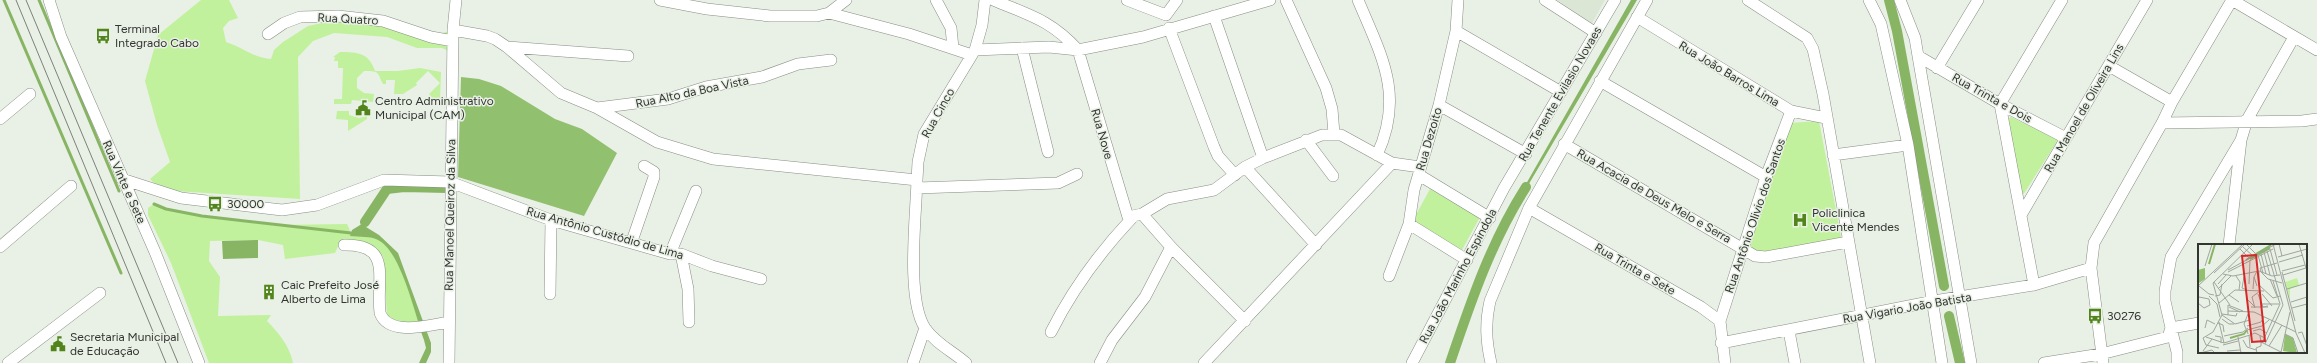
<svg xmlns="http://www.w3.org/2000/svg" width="2317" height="363" font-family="Figtree,sans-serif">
<rect width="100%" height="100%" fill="#e9f0e5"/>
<path fill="#dbe6d4" d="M1557 0H1605L1591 25Z"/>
<path fill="#c1f19d" d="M201 0H229L238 18 229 21 223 28 226 42C242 47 254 58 271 59L274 50 283 42 308 26 322 23 342 20 371 24 424 38 453 30V53L442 48H417L387 37 334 33 313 41 298 57 300 199 175 191 154 183 150 179 170 162 157 125 145 81 158 35Z
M340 52C358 52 369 53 375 71H398L420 68 441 72 440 100 435 101 429 94 440 83 428 71 416 83 417 85 403 94H394L395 80H386V84H383C377 73 381 71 364 71L357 78V88L364 93 374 94 373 102 352 100 351 104H334V99H342L343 68H338V61H334L335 57H333Z
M337 111H349V115L359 118 367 116V119L348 131V120L336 119Z
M2011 117 2058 140 2023 195 2021 194 2007 119Z
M1819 121 1842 242 1757 257 1749 247 1790 123Z
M1430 189 1480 217 1462 250 1412 222Z
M154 204 166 209 202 216 280 225 347 224 351 233 383 239 398 253 419 320 415 324 396 322 387 316 383 256C368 243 361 238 340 242L335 253 285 259 283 245 258 240 210 241 209 261 220 277 218 316 271 315 267 321C279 333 290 347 293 363H209L171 263 148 215V208Z"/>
<path fill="#91c06e" d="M461 77 479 79 501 86 555 119 582 129 617 153 584 216 458 177Z"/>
<path fill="#87b564" d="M1631 0H1637L1520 199 1518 198Z
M365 222 366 227 379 235 398 253 431 343V352L426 363H419L426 348 424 340C415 315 401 251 378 240 371 236 359 237 350 236L352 230Z
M258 240V258L223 259 222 241Z"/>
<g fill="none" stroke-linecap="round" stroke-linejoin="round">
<path stroke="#87b564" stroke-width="3" d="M4 0 121 273
M39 0 119 191
M154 204 166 209 202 216 351 233"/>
<path stroke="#87b564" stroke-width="10" d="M1889 0 1897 31 1944 286
M365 222 387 189 404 187 447 188
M1949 316 1960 363
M1450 363C1471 301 1491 242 1526 187"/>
<g stroke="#888e84" stroke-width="12">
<path id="minor" d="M49 0 61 37 155 252 199 363
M660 0 707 9 770 16H817L829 13 846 0
M936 0 951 28 953 48
M993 0C1029 15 1051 20 1078 50L1128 217 1142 214 1167 199 1214 190 1245 167 1263 158 1322 135H1341L1392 163 1420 167
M1127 0 1166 15
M1286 0 1326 88 1332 109 1334 134
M1358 0C1381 55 1405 95 1377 155
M1545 0 1596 33
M1748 0 1807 38 1813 49 1823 94 1870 363
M1869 0 1881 24 1908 145 1942 363
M1900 0 1915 38 1918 56 1971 363
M2232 0 2317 50
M829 13 909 34 972 55
M1166 15 1177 0
M1214 16 1263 158
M1637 17 1791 111 1826 118
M1169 28 1214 147 1218 156 1235 175
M453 30 487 36 495 39 507 47 561 93 597 108 668 99 706 87 762 77 798 64 831 60
M1456 31 1561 92
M268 34 284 23 300 17 338 16 383 21 431 37 453 41
M507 47 628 56
M1022 48 1048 152
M975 50 1049 47 1078 50 1143 37 1270 0
M1918 56 2000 104 2066 138
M2109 66 2172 102
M1937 68 1978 0
M1600 81 1766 177
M1439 105 1526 154
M597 108 657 142 713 159 917 180
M0 119 30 94
M2162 123 2302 121 2317 119
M1306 140 1333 176
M1564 144 1755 256 1766 257 1848 242
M1833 155 1908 145
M1245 167 1316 245
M1419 175 1490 218
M122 179 181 198 282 210 317 205 384 180 450 182 551 220 670 254H681L712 266 761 279
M917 188 1058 183 1077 174
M1529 208 1701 307 1720 321 1725 363
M1142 214 1171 247 1245 321
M2021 215 2147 0
M1409 224 1467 260
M632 241 654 177V172L644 166
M344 245C393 244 376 278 380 313 389 337 430 325 449 322
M2229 245 2241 140 2247 120 2294 37
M0 247 71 186
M670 254 696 191
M681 254 688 289 689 322
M1389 276 1409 224 1414 190 1439 105 1456 31 1458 0
M2034 285 2000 104 2062 0
M550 294 551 220
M1720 321 1766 177 1791 111
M1789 331 1795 363
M1051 332C1072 290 1100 252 1132 218
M1721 343 1934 301 2034 285 2091 268
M8 363 100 293
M449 363 453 30 456 0
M913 363 925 328
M966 363C952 351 935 343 925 328 906 299 916 216 917 180L918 162 924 134 975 50 982 25 985 0
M1100 363 1112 340 1145 297 1171 247
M1204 363 1392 163
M1412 363 1504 188 1615 0
M1491 363C1486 341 1485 323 1490 301L1529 208 1647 0
M2044 363 2101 354 2168 337 2171 328 2165 301V291L2171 257 2241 140
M2103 363 2091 268 2094 243 2162 123 2172 102 2232 0
M2177 363V352L2171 328 2199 323"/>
</g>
<use href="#minor" stroke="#fff" stroke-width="11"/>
<path stroke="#7d817a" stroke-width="1" d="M16 0 166 363
M26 0 178 363"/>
</g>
<defs>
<g id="bus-bare" transform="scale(1.2)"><path d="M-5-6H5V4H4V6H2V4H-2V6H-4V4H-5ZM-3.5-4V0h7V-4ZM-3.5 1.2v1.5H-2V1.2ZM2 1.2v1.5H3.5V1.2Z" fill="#51841a" stroke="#e9f0e5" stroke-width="2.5" paint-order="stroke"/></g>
<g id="civic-bare" transform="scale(1.2)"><path d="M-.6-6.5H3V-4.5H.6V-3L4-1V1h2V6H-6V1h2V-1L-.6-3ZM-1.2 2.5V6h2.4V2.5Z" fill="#51841a" stroke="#e9f0e5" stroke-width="2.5" paint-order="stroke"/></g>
<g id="hospital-bare" transform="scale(1.2)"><path d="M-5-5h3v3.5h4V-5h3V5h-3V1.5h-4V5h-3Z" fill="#51841a" stroke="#e9f0e5" stroke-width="2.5" paint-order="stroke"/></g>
<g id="building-bare" transform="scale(1.2)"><path d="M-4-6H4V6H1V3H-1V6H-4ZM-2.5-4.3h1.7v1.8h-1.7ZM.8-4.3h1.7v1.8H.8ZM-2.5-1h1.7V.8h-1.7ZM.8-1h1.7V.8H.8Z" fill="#51841a" stroke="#e9f0e5" stroke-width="2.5" paint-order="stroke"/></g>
</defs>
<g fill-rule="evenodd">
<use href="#bus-bare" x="103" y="36"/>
<use href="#civic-bare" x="363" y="108"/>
<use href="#bus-bare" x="215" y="204"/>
<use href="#hospital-bare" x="1800" y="220"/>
<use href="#building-bare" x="269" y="292"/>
<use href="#bus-bare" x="2095" y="316"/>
<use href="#civic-bare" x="58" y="344"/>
</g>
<g text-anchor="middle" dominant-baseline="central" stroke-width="3" stroke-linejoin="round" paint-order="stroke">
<g font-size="12" fill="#323530" stroke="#e9f0e5">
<text transform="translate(348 19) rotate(3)">Rua Quatro</text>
<text transform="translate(1729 74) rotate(31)">Rua João Barros Lima</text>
<text transform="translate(692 92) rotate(-12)">Rua Alto da Boa Vista</text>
<text transform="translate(1560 94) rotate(-60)">Rua Tenente Evilasio Novaes</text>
<text transform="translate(1992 98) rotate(29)">Rua Trinta e Dois</text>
<text transform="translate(2084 108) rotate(-60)">Rua Manoel de Oliveira Lins</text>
<text transform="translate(938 113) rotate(-61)">Rua Cinco</text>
<text transform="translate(1102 134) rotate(74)">Rua Nove</text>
<text transform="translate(1429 139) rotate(-74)">Rua Dezoito</text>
<text transform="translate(124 182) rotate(66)">Rua Vinte e Sete</text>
<text transform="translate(1654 196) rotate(30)">Rua Acacia de Deus Melo e Serra</text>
<text transform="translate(450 215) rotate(-89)">Rua Manoel Queiroz da Silva</text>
<text transform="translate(1755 216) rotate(-71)">Rua Antônio Olivio dos Santos</text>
<text transform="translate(605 233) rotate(16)">Rua Antônio Custódio de Lima</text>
<text transform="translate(1635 269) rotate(30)">Rua Trinta e Sete</text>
<text transform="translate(1458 276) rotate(-62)">Rua João Marinho Espindola</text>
<text transform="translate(1907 308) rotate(-10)">Rua Vigario João Batista</text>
</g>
<g font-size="12" fill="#323530" stroke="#e9f0e5" text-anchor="start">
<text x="115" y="29">Terminal<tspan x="115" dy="14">Integrado Cabo</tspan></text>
<text x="375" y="101">Centro Administrativo<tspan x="375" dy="14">Municipal (CAM)</tspan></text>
<text x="227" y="204">30000</text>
<text x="1812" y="213">Policlinica<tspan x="1812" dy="14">Vicente Mendes</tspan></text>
<text x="281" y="285">Caic Prefeito José<tspan x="281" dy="14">Alberto de Lima</tspan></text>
<text x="2107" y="316">30276</text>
<text x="70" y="337">Secretaria Municipal<tspan x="70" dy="14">de Educação</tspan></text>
</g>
</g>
<g transform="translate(2198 244)">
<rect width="109" height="109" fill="#e9f0e5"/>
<path d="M99 34 101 41 92 45V55L87 38Z" fill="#c1f19d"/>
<path d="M7 24V35L1 39 0 26ZM87 90 95 94 99 109 85 107Z" fill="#91c06e"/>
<path fill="none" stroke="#87b564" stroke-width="2" d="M52 15 72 4M48 16 73 1M11 20 17 0M32 94 46 90 49 86"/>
<path fill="none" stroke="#a0a59d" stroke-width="1" d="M48 0 58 10M75 0 98 89 107 109M81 0 84 12M45 3 55 12M42 5 51 14M72 5 79 31M66 8 72 31M63 10 68 30M60 11 65 29M80 13 109 5M81 18 105 11M79 19 62 24 63 28 70 35 84 39M7 22 14 0M30 26 78 0M59 27 56 33 59 42M84 27 107 21M30 28 75 5M61 28V41L75 54 82 52M84 28 97 77M16 29 47 0M25 30 35 32 61 27 74 32 82 31M85 31 108 24 101 0M38 32 42 38 41 46M46 33 44 44 49 46M72 35 79 52M75 37 82 60M16 38 32 61M20 40 28 31M51 40 52 16M0 42 45 0M1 42 11 50 16 51M21 44 33 32M55 45 56 33M89 45 109 39M60 50 65 63 70 62M64 50 74 62M31 51 41 58M11 52 19 60 22 73M17 52 22 51 24 40M48 54 57 63M93 58 109 53M0 59 6 64 12 61 11 55 1 53M21 59 37 46 66 47M64 60H81M31 63 42 68M53 63H70M57 64 54 53 62 47M94 64 109 60M30 67 56 68 98 88M24 70 38 72 39 69M30 71V61L45 67M24 75 31 80H36M52 76 37 80 24 71 15 39 55 0M21 78 26 99 52 91M20 79 25 81 26 88M49 82 63 78 66 73M7 84 9 76 17 80M48 85 46 80 50 70M55 87 62 85 69 89M100 89 104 88 109 102M50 90 49 86 64 82 71 76M87 90 95 94 100 109M51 91 52 103M52 91 57 89 67 94M17 92 23 93V99M26 92 45 88 50 84M62 92 63 98 83 108 92 68M8 93 26 99M40 93 43 109M5 94 15 88 24 71M5 94 8 101 21 104M45 96 49 103 58 106M64 99 82 60M67 100 85 61 69 7M25 101 40 97M71 102 84 81M5 107 14 95M29 107 42 106M2 109 14 106 17 109M59 109 58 104 63 102V98"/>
<path fill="#d62828" fill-opacity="0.15" stroke="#d62828" stroke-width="2" d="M58 11 67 97 54 98 44 12Z"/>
<rect width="109" height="109" fill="none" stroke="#323530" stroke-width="2"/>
</g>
</svg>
